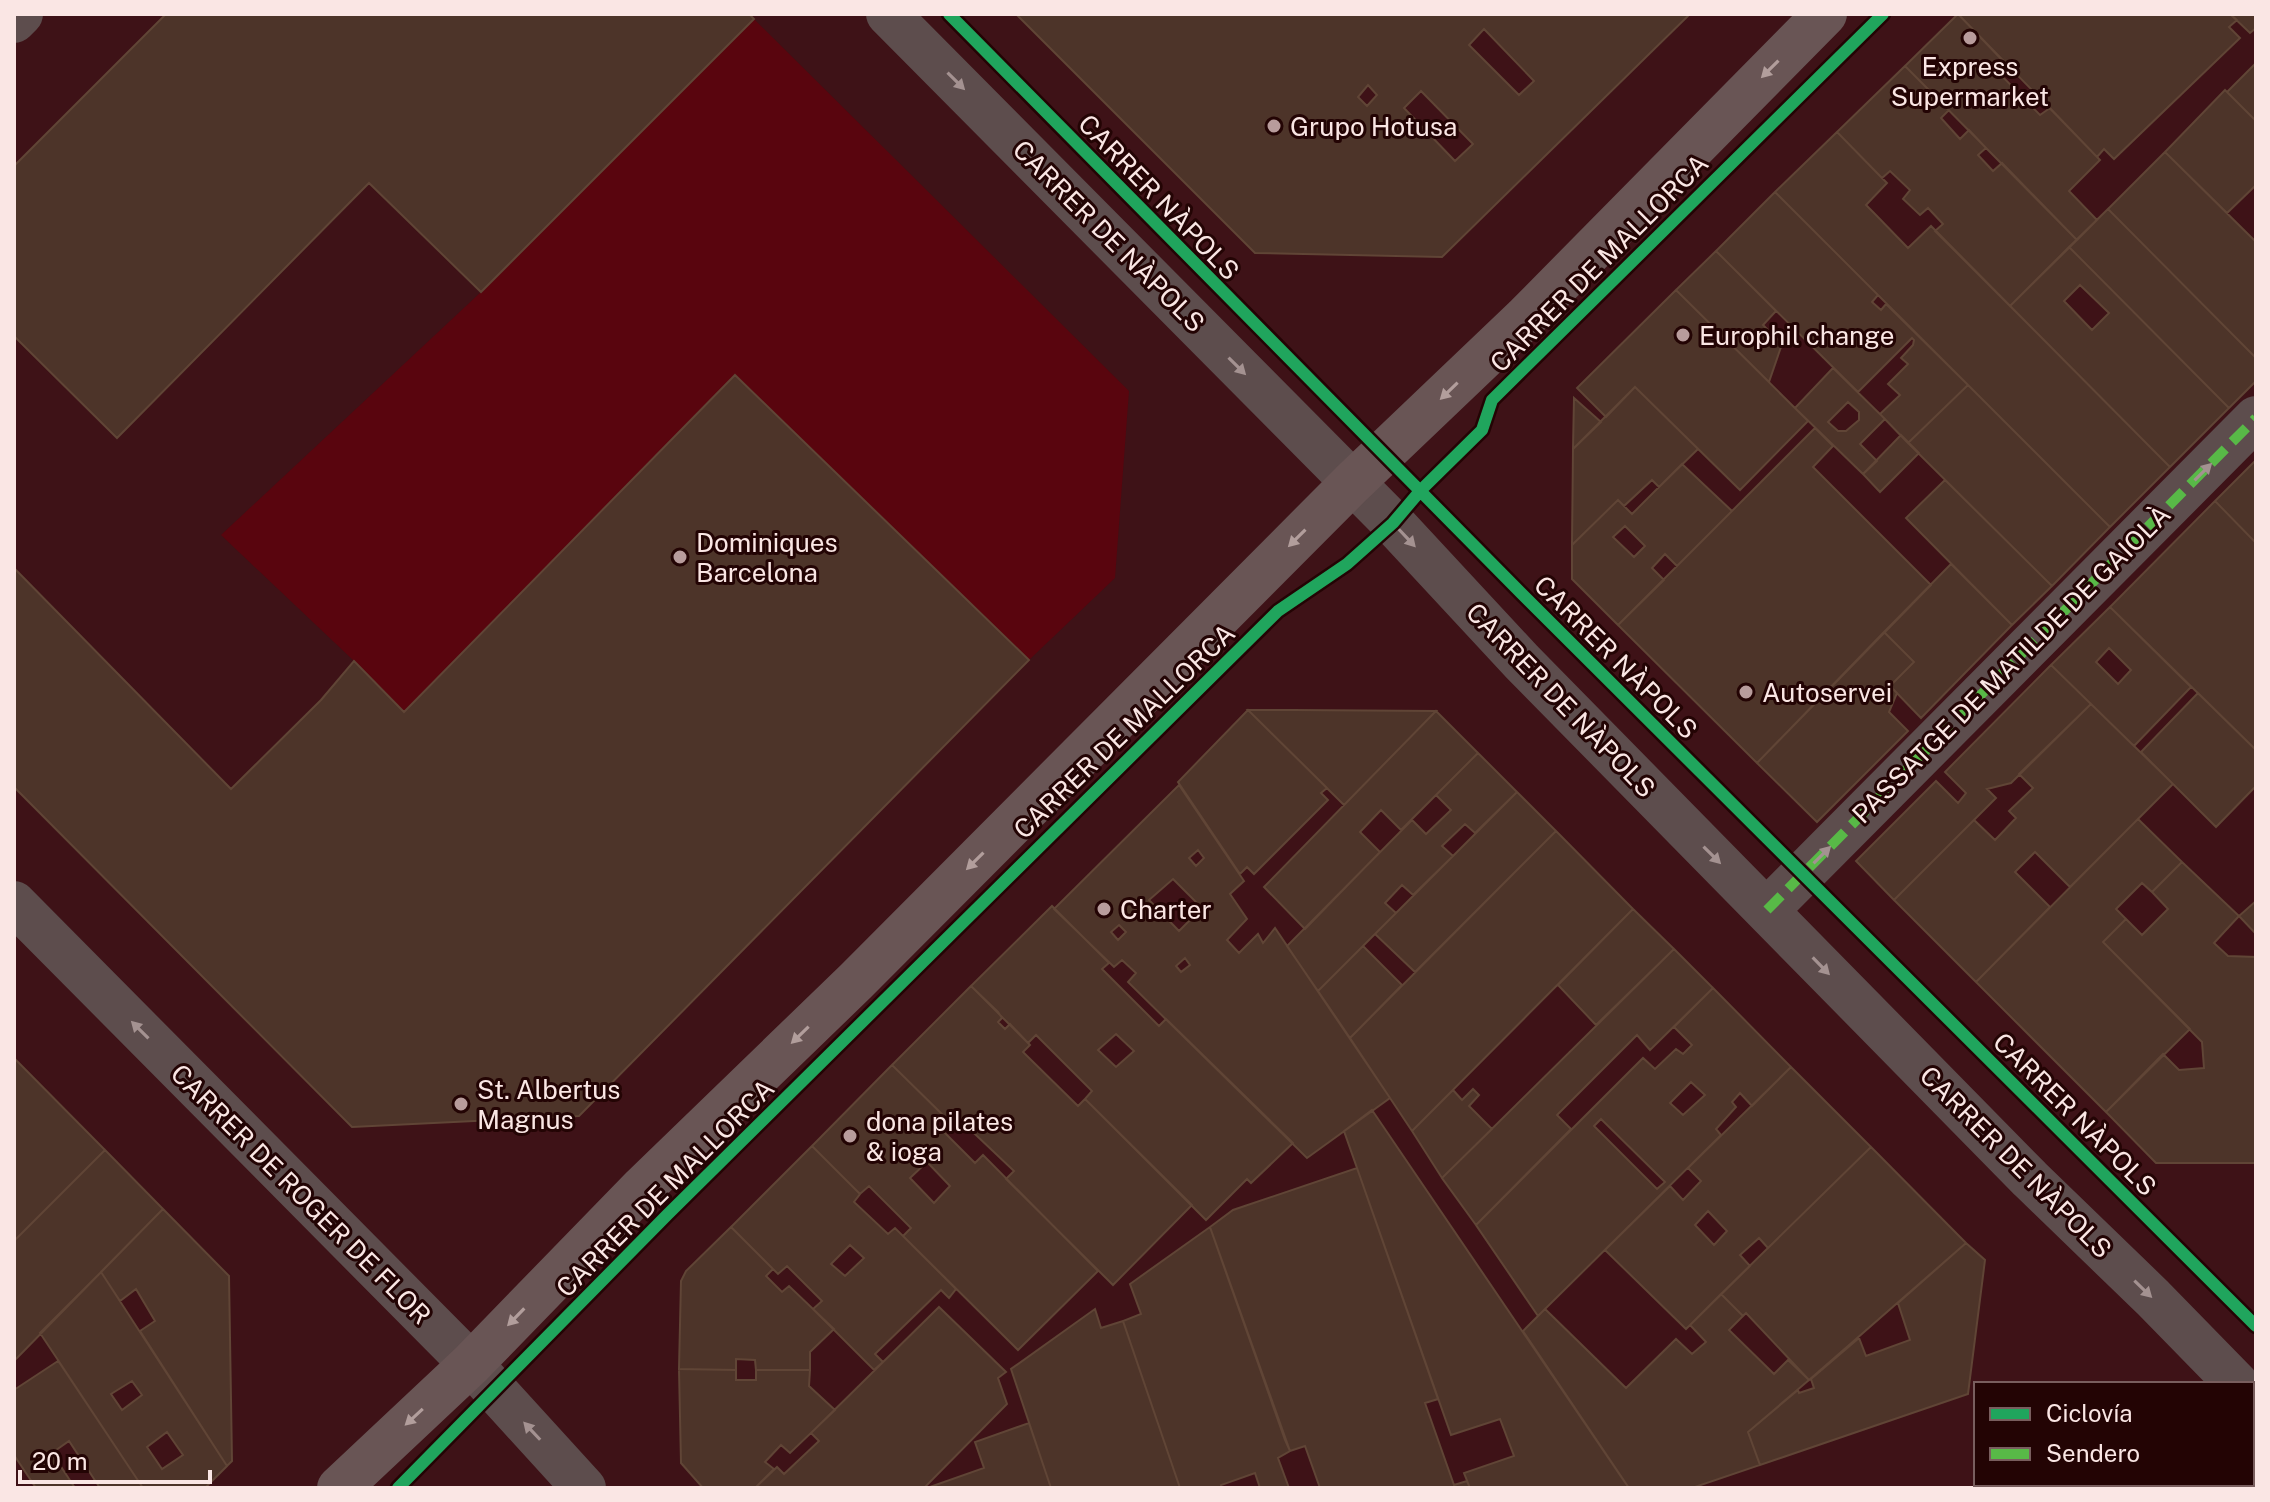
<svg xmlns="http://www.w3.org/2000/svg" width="2270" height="1502" font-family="'Public Sans',sans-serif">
<rect width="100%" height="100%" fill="#3e1217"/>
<path fill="#59050e" d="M754 19 1129 391 1115 578 1029 660 579 1116 352 1127 119 893 231 789 321 700 354 661 221 535 481 292Z"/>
<path fill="#4d3429" stroke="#604536" stroke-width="2" fill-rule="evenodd" d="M166 14H749L754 19 481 292 369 183 117 438 16 338 14 339V166Z
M1016 14H1690L1442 257 1255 253ZM1484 29 1534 81 1519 95 1469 45ZM1368 85 1377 95 1367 106 1358 97ZM1421 91 1473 144 1455 161 1404 108Z
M1958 14 2004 62 1996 70 2040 115 2050 108 2100 160 2069 191 2097 220 2077 240 1905 66Z
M1958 14H2230L2237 20 2229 27 2240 38 2114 159 2104 149 2097 157Z
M2230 14H2256V28L2250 33Z
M2256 63V121L2227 92Z
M1905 66 1949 110 1941 118 1960 139 1969 130 1986 148 1978 155 1993 171 2002 163 2077 240 2010 306 1935 231 1943 224 1928 208 1920 215 1903 199 1910 190 1890 171 1882 178 1837 132Z
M2225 90 2256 121V185L2227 213 2165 152Z
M1837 132 1887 183 1866 205 1874 213 1908 248 1931 226 2170 467 2110 527 1775 192Z
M2165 152 2256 242V358L2108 209Z
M1775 192 1878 295 1872 302 1881 310 1886 304 1968 385 1908 443 1880 414 1900 395 1888 384 1908 364 1901 358 1913 345 1914 340 1912 338 1858 392 1716 251Z
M2108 209 2256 358V381L2229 408 2069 247Z
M2069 247 2229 408 2170 467 2010 306ZM2080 285 2109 313 2092 330 2064 301Z
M1716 251 1776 311 1763 325 1782 344 1769 382 1676 290Z
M1676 290 1808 421 1740 490 1635 387 1606 417 1577 388Z
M1833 368 1885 419 1860 444 1877 461 1863 474 1795 408ZM1848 402 1859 412V420L1846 431H1838L1828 422Z
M735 375 1029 660 579 1116 352 1127 14 787V568L231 789 321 700 354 661 404 712Z
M1968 385 2110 527 2052 586 1908 443Z
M1635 387 1698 449 1659 487 1652 480 1624 506 1618 500 1572 545 1573 449Z
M1574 398 1601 422 1573 449Z
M1815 428 1833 446 1813 467 1931 585 1757 763 1618 625Z
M1901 435 1919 453 1880 492 1863 474Z
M2256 460V543L2215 501Z
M1682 464 1732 511 1677 566 1665 554 1652 568 1664 580 1618 625 1572 579V545L1618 500 1632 514ZM1625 526 1645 546 1634 557 1613 537Z
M1945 480 2052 586 2012 625 1906 518Z
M2215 501 2256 543V750L2110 607Z
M1951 564 2012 625 1921 718 1890 686 1914 662 1884 632Z
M2110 607 2191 687 2134 746 2051 665ZM2109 648 2131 670 2118 684 2096 662Z
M1884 632 1914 662 1890 686 1897 693 1889 712 1908 731 1817 822 1757 763Z
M2051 665 2091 704 2011 783 1987 789 1996 798 1894 900 1856 861 1936 781 1958 803 1966 793 1945 772Z
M2198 693 2256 750V786L2216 827 2141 752Z
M2091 704 2173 784 2070 887 2035 852 2015 872 2050 907 1976 982 1894 900 1974 820 1995 840 2016 818 2009 811 2033 788 2019 774Z
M1248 710 1321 782 1327 788 1321 793 1328 800 1254 874 1247 867 1240 874 1178 782Z
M1248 710H1293L1436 711 1344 805Z
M1436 711 1478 753 1401 830 1381 810 1360 832 1380 852 1305 929 1264 887Z
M1478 753 1517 792 1475 833 1465 824 1442 846 1453 856 1413 895 1402 885 1385 903 1396 913 1318 991 1287 946 1412 820 1426 834 1451 810 1436 795Z
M1179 785 1244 881 1230 894 1247 919 1227 940 1239 953 1258 934 1263 943 1275 928 1390 1098 1307 1158 1128 982 1136 973 1122 960 1114 967 1054 909ZM1198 850 1204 858 1196 866 1189 858ZM1173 879 1202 908 1179 931 1149 900ZM1119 925 1126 932 1118 940 1111 932ZM1185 958 1190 965 1181 972 1176 966Z
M1517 792 1556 831 1415 972 1375 934Z
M2138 819 2182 862 2152 892 2142 883 2116 909 2126 919 2103 942 2190 1029 2106 1112 1976 982Z
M1556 831 1633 909 1412 1131 1350 1038Z
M2182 862 2239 916 2214 943 2228 956 2256 957V1163H2156L2106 1112 2163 1054 2179 1070 2204 1068 2202 1042 2103 942 2126 919 2142 935 2168 909 2152 892Z
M2256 901V934L2239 916Z
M1052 906 1109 963 1102 969 1159 1026 1166 1019 1293 1143 1251 1183 1247 1179 1206 1220 1085 1099 1092 1091 1036 1035 1028 1043 971 986ZM1116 1034 1134 1051 1116 1067 1098 1050Z
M1633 909 1674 949 1596 1025 1558 985Z
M1363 946 1402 985 1350 1038 1318 991Z
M1674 949 1713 988 1650 1050 1637 1035 1557 1115 1571 1129 1476 1225 1442 1178Z
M971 986 998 1012 1002 1018 998 1022 1005 1029 1010 1024 1030 1045 1023 1052 1078 1106 1085 1099 1192 1205 1113 1285 1006 1179 1014 1171 958 1118 952 1124 892 1065Z
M1713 988 1791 1067 1752 1106 1740 1093 1732 1102 1736 1107 1716 1129 1721 1135 1538 1316 1476 1225 1643 1058 1655 1069 1676 1049 1683 1054 1692 1045 1674 1027ZM1691 1082 1705 1095 1683 1115 1670 1103ZM1601 1119 1665 1182 1657 1189 1594 1126Z
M14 1058 105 1150 14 1241Z
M892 1065 942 1114 934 1122 975 1163 983 1155 1098 1271 1018 1350 903 1236 911 1228 869 1186 860 1194 812 1146ZM927 1162 950 1186 934 1203 910 1178Z
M1791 1067 1871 1147 1768 1248 1759 1238 1740 1255 1750 1266 1686 1329 1605 1250 1670 1186 1683 1200 1701 1181 1688 1168ZM1708 1211 1727 1231 1714 1245 1695 1225Z
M1473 1089 1479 1095 1469 1106 1492 1129 1442 1178 1412 1131 1453 1090 1462 1100Z
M1372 1110 1624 1481 1629 1488H1470L1464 1473 1514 1456 1500 1419 1451 1435 1344 1131Z
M812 1146 860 1194 854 1202 888 1234 895 1228 956 1289 949 1298 941 1290 875 1354 883 1362 874 1370 813 1309 822 1301 787 1266 778 1274 731 1227ZM850 1245 864 1258 845 1276 831 1264Z
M1871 1147 1966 1243 1809 1380 1746 1313 1743 1316 1721 1294Z
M105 1150 163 1209 14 1361V1241Z
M1357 1168 1438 1399 1425 1403 1454 1485 1467 1481 1470 1488H1320L1305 1446 1290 1451 1285 1440 1210 1227 1233 1210Z
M163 1209 229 1276 232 1461 227 1466 140 1331 155 1321 136 1289 120 1301 101 1272Z
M731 1227 773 1269 766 1276 782 1292 789 1286 834 1329 810 1352V1370H756L755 1360 736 1359V1370L679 1369 681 1281 686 1271Z
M1210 1227 1290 1451 1278 1458 1289 1488H1260L1255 1473 1221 1485 1222 1488H1180L1123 1321 1141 1314 1130 1284Z
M1966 1243 1985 1260 1968 1394 1760 1465 1748 1432 1798 1390 1799 1393 1814 1388 1811 1379 1859 1338 1866 1356 1910 1340 1898 1303Z
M101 1272 227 1466 205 1488H143L40 1333ZM132 1381 142 1395 122 1410 111 1394ZM167 1432 183 1455 162 1469 147 1447Z
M1721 1294 1743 1316 1729 1330 1774 1374 1788 1360 1809 1380 1748 1432 1760 1465 1692 1488H1629L1523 1331 1545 1309 1626 1388 1676 1339 1692 1354 1706 1342 1690 1325Z
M939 1307 1006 1372 998 1378 1007 1404 924 1488H755L777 1467 784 1474 819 1441 811 1433Z
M1095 1309 1101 1328 1123 1321 1180 1488H1051L1011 1369Z
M58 1361 61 1365 143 1488H100L69 1441 52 1453 75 1488H36L14 1455V1390Z
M679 1369 736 1370V1380H756V1370H810L809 1386 835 1410 790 1453 781 1445 765 1462 774 1469 755 1488H703L681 1463Z
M1029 1423 1051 1488H927L984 1468 975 1442Z"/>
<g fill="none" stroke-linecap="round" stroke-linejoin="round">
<path stroke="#5d4d4d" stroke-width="44" d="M888 14 1393 523 1522 662 2030 1179 2153 1298 2237 1384
M14 21 21 14
M14 903 471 1364 584 1488
M1767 910 2256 418"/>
<path stroke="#5d4d4d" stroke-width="44" d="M2068 1488 2080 1484"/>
<path stroke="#695555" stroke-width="44" d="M2252 1412 2256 1408
M339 1488 471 1364 641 1189 856 981 1352 483 1525 318 1825 14
M2174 1488 2178 1484"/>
<path stroke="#58b947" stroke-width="10" stroke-dasharray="20 10" stroke-linecap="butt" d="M1767 910 2256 418"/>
<g stroke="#230404" stroke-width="17">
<path id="cycleway" d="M949 14 1521 593 2256 1326
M398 1488 667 1215 1278 611 1347 564 1393 523 1421 490 1482 430 1492 400 1883 14"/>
</g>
<use href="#cycleway" stroke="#20a55d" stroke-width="12"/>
</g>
<defs><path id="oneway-solid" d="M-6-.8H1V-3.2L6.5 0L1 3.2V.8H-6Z" transform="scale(2)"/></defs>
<g fill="#b29e9c">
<use href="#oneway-solid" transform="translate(1770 69) rotate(135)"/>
<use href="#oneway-solid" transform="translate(1449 391) rotate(136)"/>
<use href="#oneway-solid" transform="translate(1297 538) rotate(135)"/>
<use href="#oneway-solid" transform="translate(975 861) rotate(135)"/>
<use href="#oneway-solid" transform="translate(800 1035) rotate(136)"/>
<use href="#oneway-solid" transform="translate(516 1317) rotate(134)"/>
<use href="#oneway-solid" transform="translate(414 1417) rotate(137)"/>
</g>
<g fill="#a49291">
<use href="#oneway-solid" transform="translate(956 81) rotate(45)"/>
<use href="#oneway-solid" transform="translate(1237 366) rotate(45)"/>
<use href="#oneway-solid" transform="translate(2203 472) rotate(-45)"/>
<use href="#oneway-solid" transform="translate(1407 538) rotate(47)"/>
<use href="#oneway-solid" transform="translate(1712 855) rotate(45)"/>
<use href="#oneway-solid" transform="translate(1822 855) rotate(-45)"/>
<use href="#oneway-solid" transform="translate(1821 966) rotate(46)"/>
<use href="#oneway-solid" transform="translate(140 1030) rotate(-135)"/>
<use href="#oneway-solid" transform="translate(2143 1289) rotate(44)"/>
<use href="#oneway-solid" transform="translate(532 1431) rotate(-133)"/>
</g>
<g fill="#b89c9c" stroke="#230404" stroke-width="3">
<circle cx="1970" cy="38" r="8"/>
<circle cx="1274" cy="126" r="8"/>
<circle cx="1683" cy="335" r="8"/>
<circle cx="680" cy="557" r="8"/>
<circle cx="1746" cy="692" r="8"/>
<circle cx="1104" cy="909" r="8"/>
<circle cx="461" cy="1104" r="8"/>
<circle cx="850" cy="1136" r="8"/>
</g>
<g text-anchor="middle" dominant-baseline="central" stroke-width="6" stroke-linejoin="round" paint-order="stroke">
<g font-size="26" fill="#fae6e4" stroke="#230404" text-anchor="start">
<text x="1970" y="66" text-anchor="middle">Express<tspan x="1970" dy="30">Supermarket</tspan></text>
<text x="1290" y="126">Grupo Hotusa</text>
<text x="1699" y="335">Europhil change</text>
<text x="696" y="542">Dominiques<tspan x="696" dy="30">Barcelona</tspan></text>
<text x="1762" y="692">Autoservei</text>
<text x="1120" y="909">Charter</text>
<text x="477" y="1089">St. Albertus<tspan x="477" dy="30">Magnus</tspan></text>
<text x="866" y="1121">dona pilates<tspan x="866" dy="30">&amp; ioga</tspan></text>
</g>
<g font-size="26" fill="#fae6e4" stroke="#230404">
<text transform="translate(1159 197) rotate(46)">CARRER NÀPOLS</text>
<text transform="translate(1109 236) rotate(45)">CARRER DE NÀPOLS</text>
<text transform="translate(1599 263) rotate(-45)">CARRER DE MALLORCA</text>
<text transform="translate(1616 657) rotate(45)">CARRER NÀPOLS</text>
<text transform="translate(2011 664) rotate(-45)">PASSATGE DE MATILDE DE GAIOLÀ</text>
<text transform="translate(1561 700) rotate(46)">CARRER DE NÀPOLS</text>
<text transform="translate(1124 731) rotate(-44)">CARRER DE MALLORCA</text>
<text transform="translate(2075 1114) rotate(45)">CARRER NÀPOLS</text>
<text transform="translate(2016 1162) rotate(45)">CARRER DE NÀPOLS</text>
<text transform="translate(665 1188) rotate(-45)">CARRER DE MALLORCA</text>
<text transform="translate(301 1194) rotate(45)">CARRER DE ROGER DE FLOR</text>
</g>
</g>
<rect width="2270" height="1502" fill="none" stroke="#fae6e4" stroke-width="32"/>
<rect x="1974" y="1382" width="280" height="104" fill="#230404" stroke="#795e5e" stroke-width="2"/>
<rect x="1990" y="1408" width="40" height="12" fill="#20a55d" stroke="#795e5e" stroke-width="2"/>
<text x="2046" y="1422" font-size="24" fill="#fae6e4">Ciclovía</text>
<rect x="1990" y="1448" width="40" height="12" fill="#58b947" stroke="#795e5e" stroke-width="2"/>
<text x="2046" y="1462" font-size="24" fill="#fae6e4">Sendero</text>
<path d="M20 1470v12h190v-12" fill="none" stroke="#fae6e4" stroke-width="4"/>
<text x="32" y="1470" font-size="24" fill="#fae6e4" stroke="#230404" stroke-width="6" paint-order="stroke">20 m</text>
</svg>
